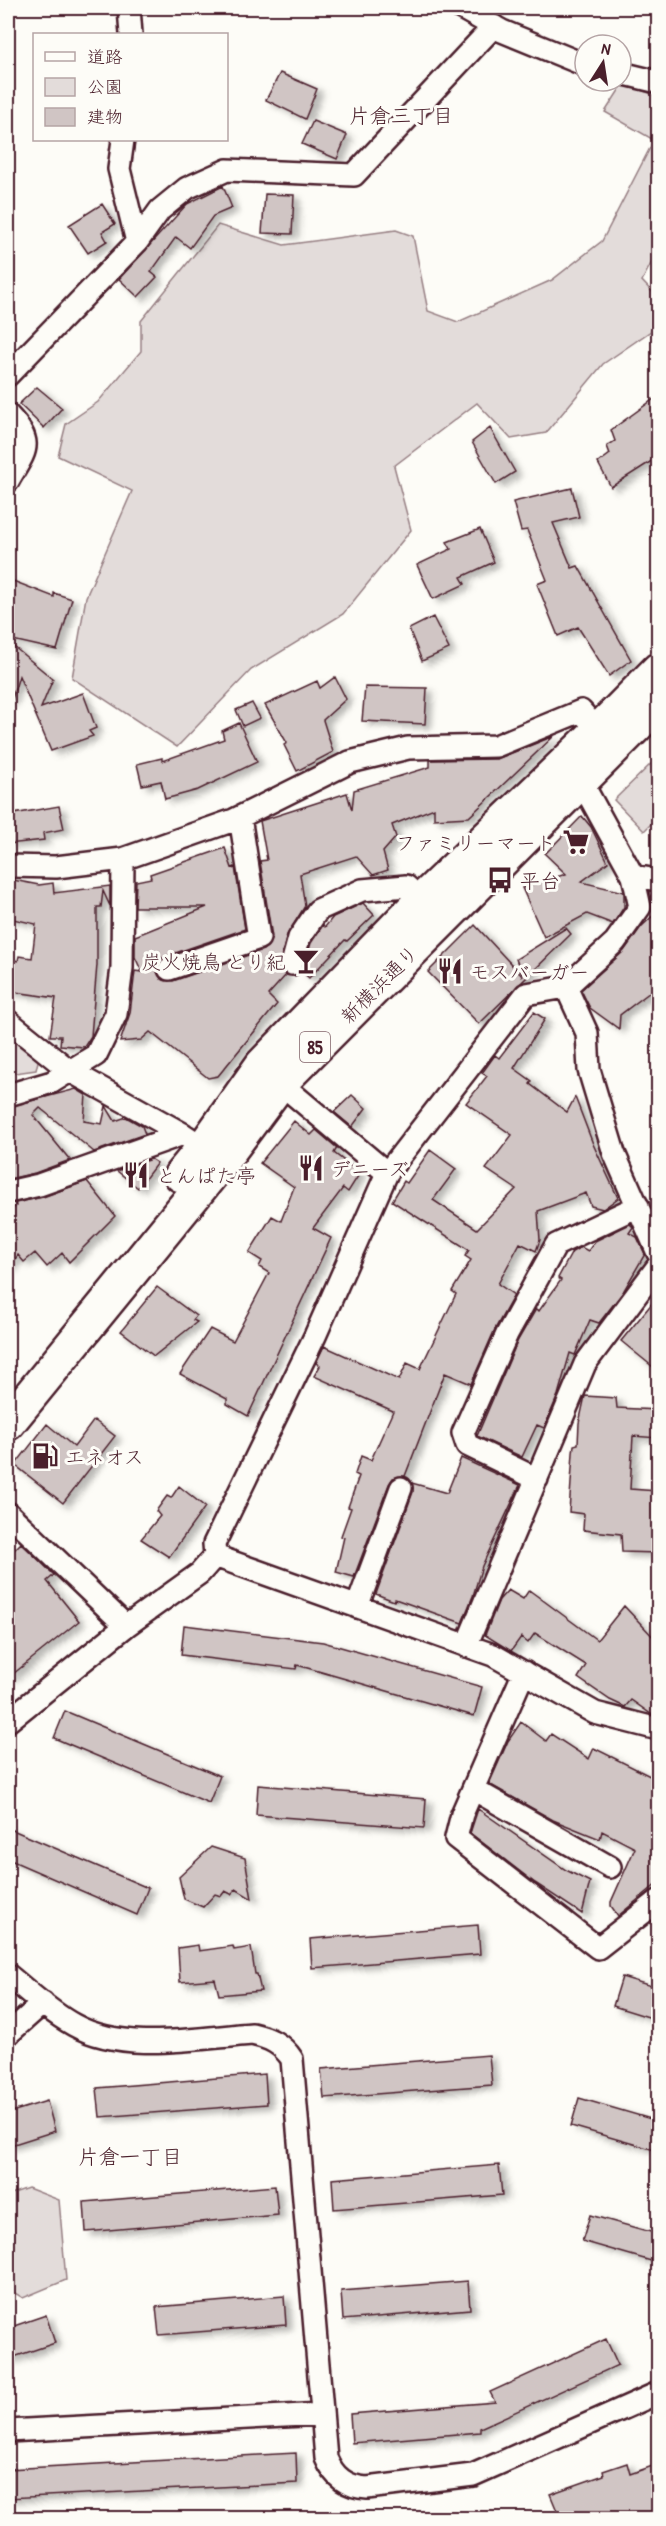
<svg xmlns="http://www.w3.org/2000/svg" width="666" height="2526" font-family="'Patrick Hand','Klee One',sans-serif">
<defs>
<filter id="shadow"><feDropShadow dx="6" dy="4" stdDeviation="3" flood-color="#0004"/></filter>
</defs>
<rect width="100%" height="100%" fill="#fdfcf7"/>
<filter id="ink" filterUnits="userSpaceOnUse"><feTurbulence type="fractalNoise" baseFrequency=".0167" numOctaves="2"/><feDisplacementMap in="SourceGraphic" scale="12" xChannelSelector="R" yChannelSelector="G"/><feConvolveMatrix kernelMatrix="1 2 1 2 8 2 1 2 1" color-interpolation-filters="sRGB"/></filter>
<g filter="url(#ink)">
<path fill="#e3dcda" stroke="#967e82" stroke-width="1.5" d="M623 84 658 96V250L642 281 658 298V326L603 364 546 433 511 439 477 403 394 466 411 530 343 614 251 670 177 747 72 678 86 597 132 491 58 456 66 424 98 402 141 351V321L218 225 284 245 396 230 413 236 428 311 458 322 552 280 602 241 654 140 605 112Z
M658 757V817L644 831 614 800Z
M8 1037 39 1057 36 1070 8 1074Z
M28 2188 59 2200 66 2280 23 2298 8 2289V2195Z"/>
<path fill="#d0c5c4" stroke="#4a1f2b" stroke-width="1.5" filter="url(#shadow)" d="M280 73 317 89 305 119 266 100Z
M313 121 347 135 337 159 302 144Z
M223 186 232 208 213 216 190 248 176 237 151 272 157 277 138 297 119 279 187 204Z
M265 194 294 195 292 234 262 233Z
M102 204 115 224 102 232 107 241 88 253 69 225Z
M37 387 62 408 44 428 19 404Z
M658 396V457L611 487 598 463 610 454 607 446 615 441 611 430Z
M490 428 515 472 496 484 472 442Z
M572 488 579 517 553 523 572 568 578 566 631 660 609 676 578 627 558 636 537 584 547 580 527 530 521 531 513 502Z
M480 529 494 562 461 577 465 584 433 599 417 565 451 549 447 542Z
M8 579 54 597V593L72 599 57 650 8 639Z
M433 617 449 649 422 661 409 629Z
M8 642 53 679 41 708 83 693 96 728 89 731 93 736 51 751 19 676 11 702 8 701Z
M335 677 346 699 323 720 333 752 297 771 284 745 287 743 265 705 317 681 320 688Z
M365 687 427 688 425 724 362 721Z
M252 703 260 718 243 726 236 710Z
M239 723 257 762 198 790 165 799 161 781 142 785 137 764 162 758V761L224 739 222 731Z
M554 736 469 817 434 819V808L392 825 396 837 383 852 388 870 373 875 356 856 300 874 305 906 287 935 280 961V968L286 975 268 995 277 1004 218 1076 208 1078 150 1032 141 1040 120 1042 130 1013 135 971 142 972 135 957V936L207 907H135L136 881 151 878 150 874 225 848 232 868 235 867 245 929 164 957 156 967 161 979 173 981 263 950 268 946 272 937 260 861 267 860 260 821 347 793 352 810 354 790 430 767V760L497 759Z
M59 806 64 829 43 833 44 840 8 844V815Z
M582 816 591 827 608 862 581 882 624 892V907L613 924 587 914 544 937 522 888 566 874 545 854Z
M8 879 39 885 53 883 54 893 110 886V906L103 891 101 907H97V965L91 1036 84 1047 60 1045 61 1036H50L56 998 8 991V958L18 961 19 956 32 958 36 924 8 918Z
M363 903 374 915 347 941 345 940 309 978 302 972 311 943 323 925 325 927 333 917Z
M658 911V986L620 1015 619 1029 590 1008 581 990 624 951 641 927Z
M475 925 523 977 516 959 566 928 571 934 479 1024 428 972Z
M534 1012 545 1019 514 1068 532 1081 530 1084 567 1112 575 1097 593 1144 618 1198 603 1209 591 1206 586 1193 538 1211 540 1240 536 1251 520 1243 498 1284 514 1295 495 1329 471 1384 445 1373 405 1476 393 1478 389 1484 354 1577 336 1572 344 1537 341 1536 351 1508 348 1507 359 1476 355 1474 361 1456 371 1460 393 1411 314 1376 320 1366 316 1363 324 1346 399 1380 407 1363 420 1369 456 1294 452 1291 471 1260 465 1256 469 1250 392 1201 404 1181 407 1183 430 1150 456 1169 433 1200 477 1229 516 1189 486 1169 512 1135 466 1103 487 1076 482 1073 495 1055 499 1058Z
M76 1089 86 1095 84 1121 102 1124 106 1106 115 1121 126 1117 142 1126 145 1134 94 1152 40 1108 33 1115 70 1160 35 1173 9 1179 8 1107Z
M352 1095 366 1108 352 1127 334 1112Z
M294 1121 311 1135 316 1130 337 1148 334 1153 360 1173 348 1192 343 1188 313 1228 331 1238 248 1416 227 1404V1399L180 1374 210 1329 233 1341 269 1273 259 1267 262 1261 249 1253 272 1216 281 1221 294 1187 260 1163Z
M151 1159 157 1163 138 1188 117 1171Z
M87 1181 115 1216 69 1262 62 1253 47 1267 35 1253 24 1262 18 1255 8 1269V1213L16 1206 15 1203 43 1197Z
M630 1224 633 1227 629 1233 637 1237 645 1254 623 1292 599 1323 590 1320 575 1355 570 1353 558 1395 544 1428 537 1425 522 1457 477 1436 518 1340 536 1309 539 1311 561 1280 558 1278 572 1252 581 1247 588 1251 595 1241Z
M157 1287 196 1316 193 1320 197 1322 154 1356 121 1331Z
M658 1296V1371L621 1341Z
M585 1396 616 1398 617 1408 658 1410V1438L633 1436 630 1489 658 1491V1553L622 1552 621 1534 583 1530 584 1514 569 1512 573 1453 574 1445 578 1444 579 1423Z
M94 1420 115 1436 63 1503 15 1465 47 1424 74 1447Z
M461 1458 520 1485 482 1566 473 1596 462 1623 395 1599 394 1601 376 1594 413 1492 412 1483 447 1493Z
M179 1486 205 1507 169 1557 141 1539 160 1516 156 1511 167 1496 171 1498Z
M21 1543 51 1572 54 1575 47 1581 79 1621 8 1678V1556Z
M508 1590 523 1599 529 1590 597 1640 624 1606 658 1642V1716L651 1714 631 1700 625 1707 610 1700 578 1678 586 1665 535 1633 528 1643 521 1637 511 1651 485 1635 499 1600Z
M184 1625 323 1642 482 1687 474 1716 297 1665 296 1669 181 1655Z
M65 1711 220 1776 209 1803 54 1738Z
M521 1722 546 1741 551 1734 589 1759 594 1748 658 1780V1883L618 1916 611 1906V1902L635 1848 602 1831 600 1839 553 1820 489 1784 508 1741Z
M258 1785 426 1799 424 1828 256 1815Z
M478 1809 566 1870 590 1882 582 1914 535 1883 470 1833Z
M8 1828 148 1888 137 1915 8 1859Z
M211 1847 245 1858 252 1899 236 1889 231 1894 225 1891 221 1896 215 1894 203 1907 184 1899 179 1877Z
M478 1925 480 1954 312 1968 310 1939Z
M198 1945 199 1951 233 1946 234 1950 251 1947 255 1974H257L261 1991 219 1995 215 1979 180 1982 178 1948Z
M622 1977 658 1988V2020L613 2006Z
M489 2055 492 2085 324 2098 321 2069Z
M265 2074 267 2104 100 2117 97 2088Z
M579 2098 658 2121V2151L571 2126Z
M47 2101 55 2131 8 2146V2113Z
M499 2165 502 2195 334 2209 332 2179Z
M275 2186 278 2215 86 2232 84 2202Z
M590 2215 658 2234V2263L582 2241Z
M468 2281 470 2309 343 2320 341 2291Z
M284 2296 286 2325 159 2335 156 2307Z
M46 2315 55 2343 8 2359V2328Z
M606 2339 618 2365 480 2428V2432L352 2443 350 2414 495 2402 490 2392Z
M296 2453 297 2483 8 2498V2469Z
M627 2463 630 2474 658 2464V2512L639 2518H589L587 2512 560 2518 550 2494 604 2475 603 2471Z"/>
<g fill="none" stroke-linecap="round" stroke-linejoin="round">
<g stroke="#4a1f2b" stroke-width="26">
<path id="minor" d="M129 8 131 34
M461 8 502 31 585 65
M621 73 658 82
M123 140 119 169 137 242
M8 375 137 242 160 210 187 188 227 170 354 175 494 26
M8 415C36 444 25 451 8 481
M8 866 56 867 123 859 234 820 350 762 408 748 496 746 581 711 606 739
M633 876 658 880
M292 964 299 938 318 910 362 890 406 886 422 900
M169 969 259 938 240 817
M566 987 615 942 640 907 633 876 581 781 573 773
M8 1021 70 1071 183 1134 213 1154
M280 1083 387 1173
M8 1095 52 1082 96 1055 116 1014 122 968 123 859
M8 1192 39 1185 183 1134
M537 1479 467 1445 463 1433 507 1334 556 1245 638 1206
M8 1513 126 1626
M215 1556 493 1655 595 1713 658 1729
M357 1607 401 1488
M466 1646 585 1364 658 1266
M524 1672 462 1814 456 1838 598 1948 658 1901
M8 1721 126 1626 200 1573 215 1556 214 1544 315 1336 387 1173 526 994 566 987 587 1033 589 1070 614 1153 658 1253
M473 1789 610 1867
M8 1975C29 1992 50 2012 74 2025 124 2053 198 2038 252 2034 270 2038 282 2044 292 2059L326 2458C334 2477 346 2487 367 2488L473 2475 658 2393
M8 2034 43 2003
M8 2431 322 2414"/>
</g>
<g stroke="#4a1f2b" stroke-width="38">
<path id="primary" d="M181 1175 204 1147 262 1065 422 900 586 743 658 670
M8 1423 222 1161 280 1083 658 704"/>
</g>
<use href="#minor" stroke="#fdfcf7" stroke-width="21"/>
<use href="#primary" stroke="#fdfcf7" stroke-width="33"/>
</g>
</g>
<defs>
<g id="supermarket-bare" transform="scale(2.07)"><path d="M-6-5.5h2.5l.6 2H6L4.5 2H-2.5L-4.4-4H-6ZM-1.5 3.2a1.3 1.3 0 1 0 .1 0ZM3 3.2a1.3 1.3 0 1 0 .1 0Z" fill="#4a1f2b" stroke="#fdfcf7" stroke-width="2.5" paint-order="stroke"/></g>
<g id="bus-bare" transform="scale(2.07)"><path d="M-5-6H5V4H4V6H2V4H-2V6H-4V4H-5ZM-3.5-4V0h7V-4ZM-3.5 1.2v1.5H-2V1.2ZM2 1.2v1.5H3.5V1.2Z" fill="#4a1f2b" stroke="#fdfcf7" stroke-width="2.5" paint-order="stroke"/></g>
<g id="bar-bare" transform="scale(2.07)"><path d="M-6-5H6L.8 .8V4.5H3.5V6h-7V4.5H-.8V.8Z" fill="#4a1f2b" stroke="#fdfcf7" stroke-width="2.5" paint-order="stroke"/></g>
<g id="restaurant-bare" transform="scale(2.07)"><path d="M-5-6h1v4h1v-4h1v4h1v-4h1v5L-1.5 .5V6h-2V.5L-5-1ZM5-6V6H3V1.5H1.5Q1.5-4 5-6Z" fill="#4a1f2b" stroke="#fdfcf7" stroke-width="2.5" paint-order="stroke"/></g>
<g id="fuel-bare" transform="scale(2.07)"><path d="M-5.5-6h7V0h2V4h1.3V-2.5L3-4.5l.8-.8L6-3V5H2.5V1h-1V6h-7ZM-4.2-4.7v3.2H.2V-4.7Z" fill="#4a1f2b" stroke="#fdfcf7" stroke-width="2.5" paint-order="stroke"/></g>
</defs>
<g fill-rule="evenodd">
<use href="#supermarket-bare" x="576" y="842"/>
<use href="#bus-bare" x="500" y="880"/>
<use href="#bar-bare" x="306" y="961"/>
<use href="#restaurant-bare" x="450" y="971"/>
<use href="#restaurant-bare" x="311" y="1168"/>
<use href="#restaurant-bare" x="136" y="1175"/>
<use href="#fuel-bare" x="45" y="1456"/>
</g>
<g text-anchor="middle" dominant-baseline="central" stroke-width="6" stroke-linejoin="round" paint-order="stroke">
<rect fill="#fdfcf7" stroke="#806168" stroke-width="1.5" x="300" y="1032" width="30" height="30" rx="4.5"/>
<g font-size="18" font-weight="bold" fill="#4a1f2b">
<text x="315" y="1047">85</text>
</g>
<g font-size="20" fill="#4a1f2b" stroke="#fdfcf7" text-anchor="start">
<text x="556" y="842" text-anchor="end">ファミリーマート</text>
<text x="520" y="880">平台</text>
<text x="286" y="961" text-anchor="end">炭火焼鳥 とり紀</text>
<text x="470" y="971">モスバーガー</text>
<text x="331" y="1168">デニーズ</text>
<text x="156" y="1175">とんぱた亭</text>
<text x="65" y="1456">エネオス</text>
</g>
<g font-size="20" fill="#4a1f2b" stroke="#fdfcf7">
<text transform="translate(379 984) rotate(-45)">新横浜通り</text>
</g>
<g font-size="21" fill="#4a1f2b" stroke="#fdfcf7">
<text x="401" y="115">片倉三丁目</text>
<text x="130" y="2156">片倉一丁目</text>
</g>
</g>
<rect width="666" height="2526" fill="none" stroke="#fdfcf7" stroke-width="30"/>
<rect x="15" y="15" width="636" height="2496" fill="none" stroke="#4a1f2b" stroke-width="2" filter="url(#ink)"/>
<rect x="33" y="33" width="195" height="108" fill="#fdfcf7" stroke="#b5a4a5" stroke-width="1.5"/>
<rect x="45" y="52" width="30" height="9" fill="#fdfcf7" stroke="#b5a4a5" stroke-width="1.5"/>
<text x="87" y="63" font-size="18" fill="#4a1f2b">道路</text>
<rect x="45" y="78" width="30" height="18" fill="#e3dcda" stroke="#b5a4a5" stroke-width="1.5"/>
<text x="87" y="93" font-size="18" fill="#4a1f2b">公園</text>
<rect x="45" y="108" width="30" height="18" fill="#d0c5c4" stroke="#b5a4a5" stroke-width="1.5"/>
<text x="87" y="123" font-size="18" fill="#4a1f2b">建物</text>
<g transform="translate(603 63) rotate(12)"><circle r="28" fill="#fdfcf7" stroke="#b5a4a5" stroke-width="1.5"/>
<path d="M0-4.5L10 22L0 15L-10 22Z" fill="#4a1f2b"/>
<text y="-9" font-size="16" font-weight="bold" text-anchor="middle" fill="#4a1f2b">N</text>
</g>
</svg>
